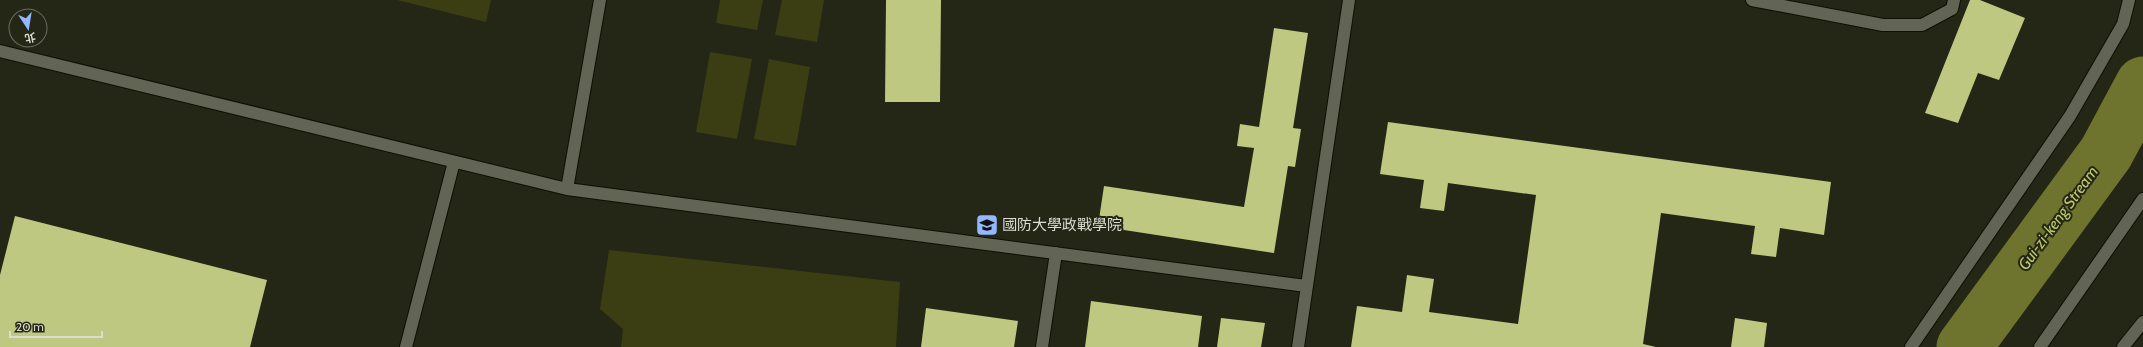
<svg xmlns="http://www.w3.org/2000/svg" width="2143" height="347" font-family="Cabin,'Noto Sans TC',sans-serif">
<rect width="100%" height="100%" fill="#242616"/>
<path fill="#3b3e13" d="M397 0H491L486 22Z
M720 0H763L757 30 716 23Z
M782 0H824L817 42 775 35Z
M710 52 752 59 737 139 696 132Z
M769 59 810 67 796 146 754 139Z
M609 250 900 282 896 347H621L623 329 600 309Z"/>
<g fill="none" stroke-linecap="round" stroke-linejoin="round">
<path stroke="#6e742e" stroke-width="55" d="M1964 347 2106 153 2143 84"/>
</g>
<path fill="#bfc880" d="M886 0H941L940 102H885Z
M1970 0H1980L2025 18 1999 80 1978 73 1958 123 1925 113Z
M1274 28 1308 33 1293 128 1301 129 1295 167 1288 166 1274 253 1098 226 1104 186 1244 207 1254 148 1237 146 1240 124 1259 127Z
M1388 122 1831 182 1824 235 1780 228 1776 257 1751 254 1755 226 1661 213 1643 344 1656 347H1351L1357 306 1402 312 1407 275 1434 279 1429 312 1518 324 1536 195 1448 183 1444 211 1420 208 1424 180 1380 174Z
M15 216 267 280 250 347H0V275Z
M1091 301 1202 316 1198 347H1085Z
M926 308 1018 321 1014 347H921Z
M1221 318 1265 323 1261 347H1217Z
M1735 318 1767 323 1764 347H1731Z"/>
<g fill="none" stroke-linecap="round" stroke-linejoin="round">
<g stroke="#0d0f03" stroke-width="14">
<path id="lane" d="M1752 0 1883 25H1922L1952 9 1954 0
M0 51 567 189 1306 286
M567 189 600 0
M406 347 454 162
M1042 347 1056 253
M1298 347 1349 0
M1911 347 2070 116 2123 24 2129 0
M2040 347 2143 199"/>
</g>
<g stroke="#0d0f03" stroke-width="14">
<path id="secondary" d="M2123 347 2143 322"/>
</g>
<use href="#lane" stroke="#626553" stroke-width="12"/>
<use href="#secondary" stroke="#626553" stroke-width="12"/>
</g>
<defs>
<g id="university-square" transform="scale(1.15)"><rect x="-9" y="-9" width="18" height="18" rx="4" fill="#94b7fd" stroke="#242616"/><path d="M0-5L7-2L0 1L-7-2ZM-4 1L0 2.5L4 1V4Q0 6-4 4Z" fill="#111"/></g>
</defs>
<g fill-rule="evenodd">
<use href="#university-square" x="987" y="225"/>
</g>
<g text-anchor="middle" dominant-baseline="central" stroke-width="4" stroke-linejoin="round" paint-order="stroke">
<g font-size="15" fill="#dbddd3" stroke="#242616" text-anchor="start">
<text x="1002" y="225">國防大學政戰學院</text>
</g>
<g font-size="16" font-style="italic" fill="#bfc967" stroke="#242616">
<text transform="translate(2058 218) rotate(-54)">Gui-zi-keng Stream</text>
</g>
</g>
<g transform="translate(28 28) rotate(168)"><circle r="19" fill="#242616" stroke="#6d6f62"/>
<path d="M0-3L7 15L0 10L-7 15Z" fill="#94b7fd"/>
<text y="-6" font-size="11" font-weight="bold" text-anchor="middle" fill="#dbddd3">北</text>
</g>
<path d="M10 331v6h92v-6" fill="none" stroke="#dbddd3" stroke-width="2"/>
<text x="16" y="331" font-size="12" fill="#dbddd3" stroke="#242616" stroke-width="3" paint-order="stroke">20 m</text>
</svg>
